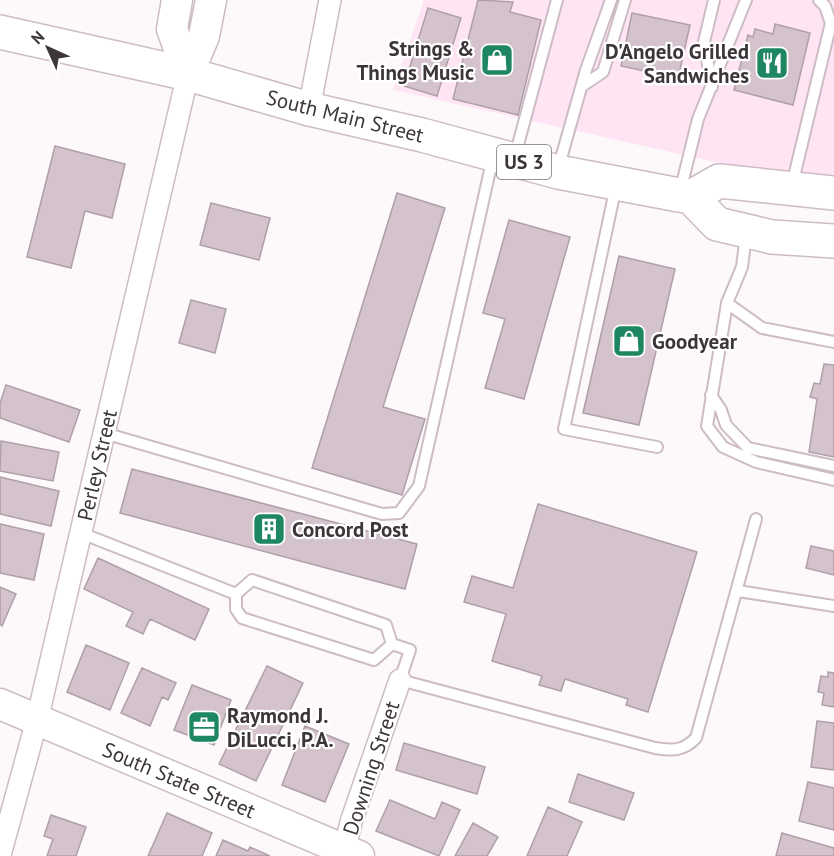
<svg xmlns="http://www.w3.org/2000/svg" width="834" height="856" font-family="'PT Sans',sans-serif">
<rect width="100%" height="100%" fill="#fdf9fb"/>
<path fill="#ffe5f3" d="M424 0H834V178L720 163 393 90Z"/>
<path fill="#d4c3cc" stroke="#af9fa8" stroke-width="1.5" d="M478 0 513 2 510 12 541 20 518 115 453 99Z
M428 8 461 18 437 96 404 86Z
M632 13 690 25 678 78 621 66Z
M775 24 810 33 793 105 734 90 748 35 753 37 755 29 773 34Z
M55 146 125 164 112 218 85 211 71 268 27 257Z
M397 193 445 208 383 407 425 419 402 495 312 468Z
M211 203 270 218 259 260 200 245Z
M509 220 570 237 524 399 485 388 505 319 483 313Z
M619 256 675 269 639 425 583 413Z
M191 300 226 309 215 353 179 343Z
M824 364 834 365V457L809 452 817 399 810 397 814 383 820 384Z
M6 385 80 410 69 442 0 418V403Z
M1 441 59 452 53 481 0 471Z
M132 469 417 544 405 589 120 513Z
M0 477 59 491 51 526 0 514Z
M538 504 697 552 648 712 626 705 628 699 565 679 561 691 539 685 542 676 492 661 506 614 464 602 472 576 513 588Z
M0 524 44 534 34 580 0 573Z
M811 546 834 551V575L806 568Z
M98 558 209 609 195 640 150 619 143 634 126 626 133 612 84 589Z
M0 587 16 594 2 626 0 624Z
M86 645 129 663 110 710 67 692Z
M267 666 303 683 256 781 219 764Z
M142 668 176 683 168 700 162 697 150 726 121 713Z
M828 672 834 673V707L822 705 824 693 818 692 821 676 828 677Z
M192 685 231 700 214 745 174 730Z
M817 721 834 723V770L811 767Z
M305 726 349 744 325 802 282 785Z
M404 743 485 767 477 794 396 770Z
M578 774 634 793 624 820 569 802Z
M808 782 834 788V830L799 821Z
M390 800 435 819 442 802 460 810 439 856 376 831Z
M548 807 582 822 567 856H527Z
M167 813 212 833 202 856H148Z
M51 815 86 827 76 856H47L53 839 44 836Z
M473 823 498 837 487 856H455Z
M782 833 834 848V856H776Z
M223 840 248 851 250 847 270 856H216Z"/>
<g fill="none" stroke-linecap="round" stroke-linejoin="round">
<g stroke="#cdbcc5" stroke-width="14">
<path id="lane" d="M582 86 603 72 625 0
M712 87 704 42 714 0
M515 156 557 0
M558 169 586 70 611 0
M792 185 831 23 825 6 819 0
M616 186 564 429 657 447
M680 192 698 119 746 0
M746 235 742 267 727 303 707 426 723 447 756 462 834 480
M727 303 762 328 834 342
M711 395 721 410 726 425 748 448 834 466
M104 433 382 514 399 513 419 486 493 157
M81 533 236 594
M252 580 386 625 392 644 374 660 242 618 236 609V594Z
M738 591 834 606
M392 644 410 650 400 680 655 748C673 751 683 751 696 738L756 519"/>
</g>
<g stroke="#cdbcc5" stroke-width="24">
<path id="street" d="M309 109 330 0
M0 855 37 720 188 74
M343 856 351 822 400 680"/>
</g>
<g stroke="#cdbcc5" stroke-width="33">
<path id="secondary" d="M177 0 172 29 188 74
M188 74 204 36 211 0
M0 704 359 856"/>
</g>
<g stroke="#cdbcc5" stroke-width="36">
<path id="primary" d="M0 32 188 74 309 109 422 135 558 172 679 195 691 197 719 181 834 193
M691 197 717 224 772 237 834 241"/>
</g>
<use href="#lane" stroke="#fff" stroke-width="10"/>
<use href="#street" stroke="#fff" stroke-width="21"/>
<use href="#secondary" stroke="#fff" stroke-width="30"/>
<use href="#primary" stroke="#fff" stroke-width="33"/>
</g>
<defs>
<g id="shop-square" transform="scale(1.725)"><rect x="-9" y="-9" width="18" height="18" rx="4" fill="#1e8661" stroke="#fff"/><path d="M-5-2.5h2.3a2.7 3.5 0 0 1 5.4 0H5L5.5 6h-11ZM-1.5-2.5h3a1.5 2.3 0 0 0-3 0Z" fill="#fff"/></g>
<g id="restaurant-square" transform="scale(1.725)"><rect x="-9" y="-9" width="18" height="18" rx="4" fill="#1e8661" stroke="#fff"/><path d="M-5-6h1v4h1v-4h1v4h1v-4h1v5L-1.5 .5V6h-2V.5L-5-1ZM5-6V6H3V1.5H1.5Q1.5-4 5-6Z" fill="#fff"/></g>
<g id="building-square" transform="scale(1.725)"><rect x="-9" y="-9" width="18" height="18" rx="4" fill="#1e8661" stroke="#fff"/><path d="M-4-6H4V6H1V3H-1V6H-4ZM-2.5-4.3h1.7v1.8h-1.7ZM.8-4.3h1.7v1.8H.8ZM-2.5-1h1.7V.8h-1.7ZM.8-1h1.7V.8H.8Z" fill="#fff"/></g>
<g id="office-square" transform="scale(1.725)"><rect x="-9" y="-9" width="18" height="18" rx="4" fill="#1e8661" stroke="#fff"/><path d="M-6-3h4V-5.5h4V-3h4V5H-6ZM-1-4.5V-3h2v-1.5ZM-6 0V1H6V0Z" fill="#fff"/></g>
</defs>
<g fill-rule="evenodd">
<use href="#shop-square" x="497" y="60"/>
<use href="#restaurant-square" x="772" y="63"/>
<use href="#shop-square" x="629" y="341"/>
<use href="#building-square" x="269" y="529"/>
<use href="#office-square" x="204" y="727"/>
</g>
<g text-anchor="middle" dominant-baseline="central" stroke-width="4.5" stroke-linejoin="round" paint-order="stroke">
<rect fill="#fff" stroke="#767274" stroke-width="1.5" x="497" y="145" width="54" height="34" rx="4.5"/>
<g font-size="20" font-weight="bold" fill="#3c3539">
<text x="524" y="162">US 3</text>
</g>
<g font-size="21" font-weight="bold" fill="#3c3539" stroke="#fff" text-anchor="start">
<text x="474" y="48" text-anchor="end">Strings &amp;<tspan x="474" dy="24">Things Music</tspan></text>
<text x="749" y="51" text-anchor="end">D'Angelo Grilled<tspan x="749" dy="24">Sandwiches</tspan></text>
<text x="652" y="341">Goodyear</text>
<text x="292" y="529">Concord Post</text>
<text x="227" y="715">Raymond J.<tspan x="227" dy="24">DiLucci, P.A.</tspan></text>
</g>
<g font-size="21" fill="#3c3539" stroke="#fff">
<text transform="translate(345 116) rotate(14)">South Main Street</text>
<text transform="translate(97 465) rotate(-77)">Perley Street</text>
<text transform="translate(371 768) rotate(-72)">Downing Street</text>
<text transform="translate(179 780) rotate(23)">South State Street</text>
</g>
</g>
<g transform="translate(48 48) rotate(315)" stroke="#ffffff" stroke-width="4.5" paint-order="stroke">
<path d="M0-4.5L10 22L0 15L-10 22Z" fill="#3c3539"/>
<text y="-9" font-size="16" font-weight="bold" text-anchor="middle" fill="#3c3539">N</text>
</g>
</svg>
